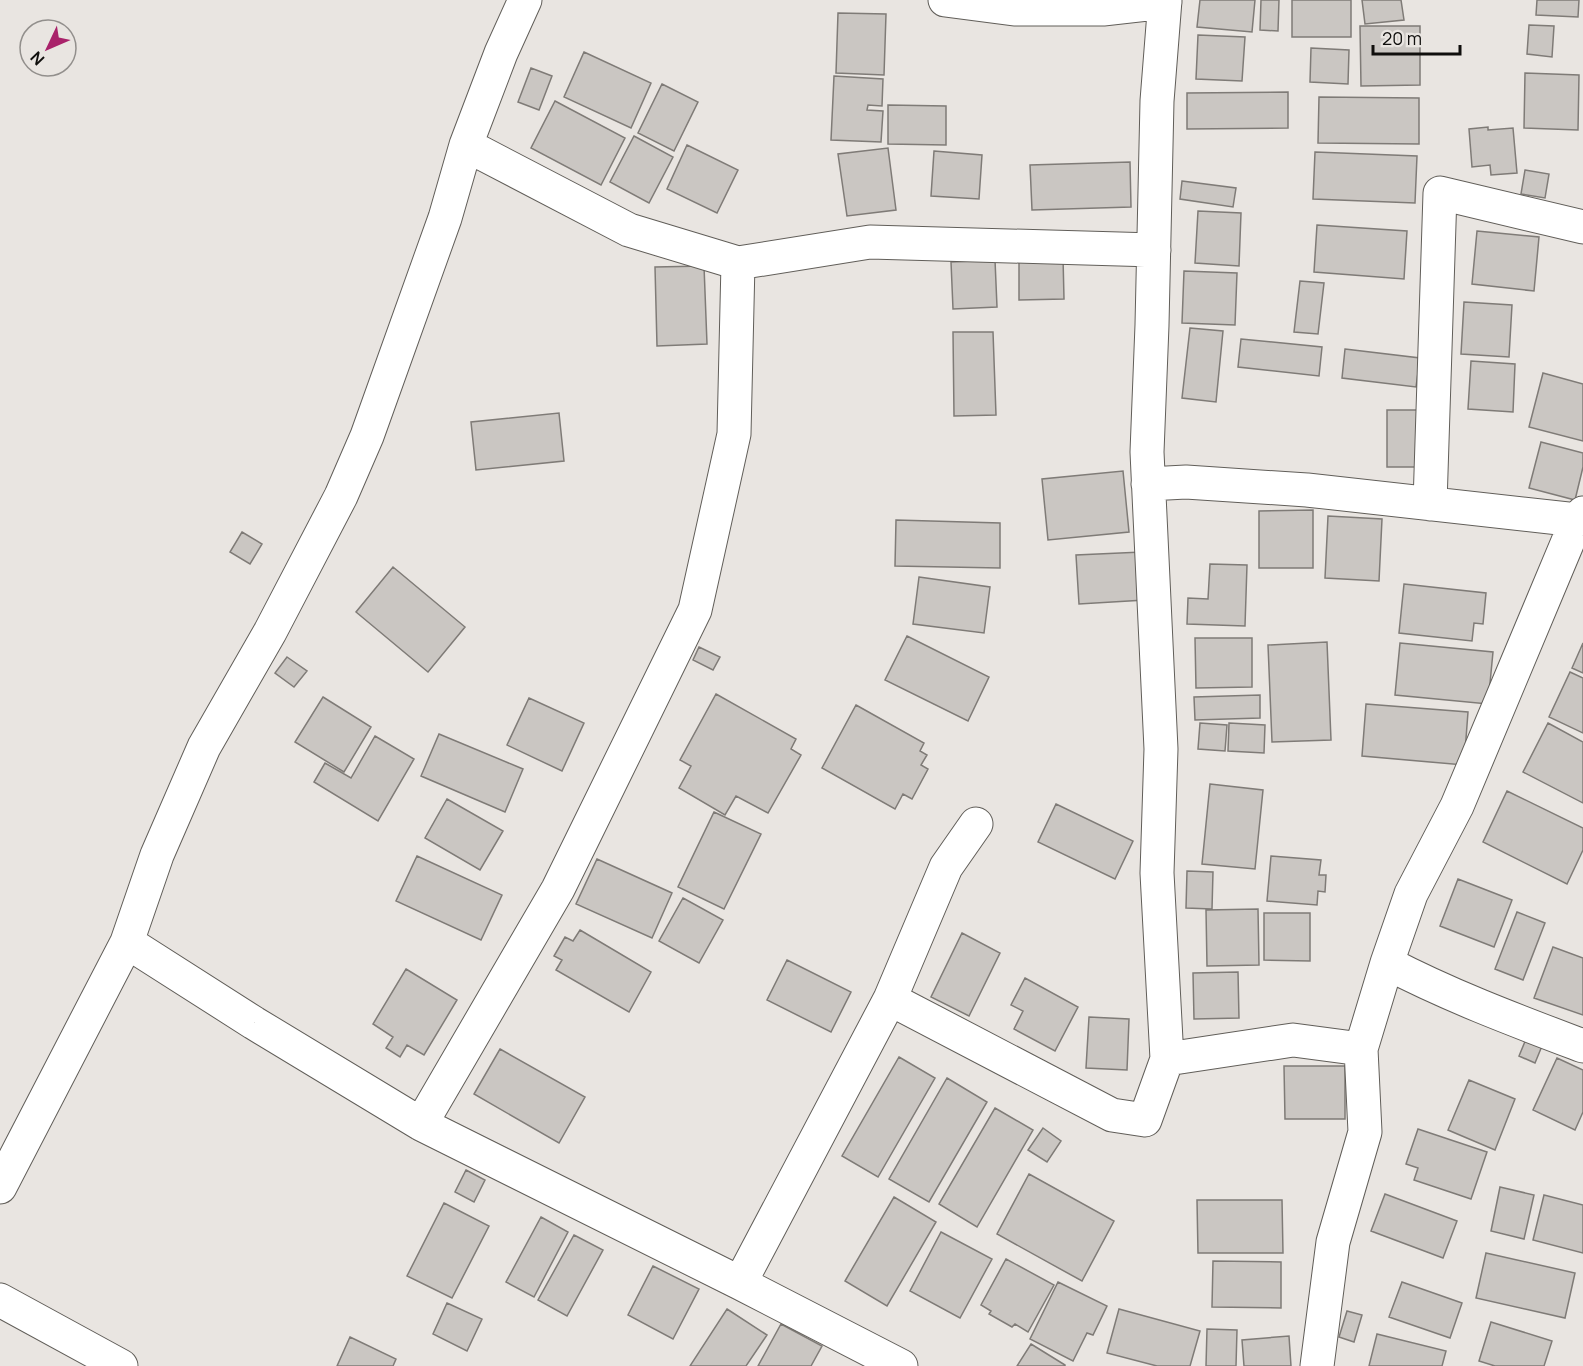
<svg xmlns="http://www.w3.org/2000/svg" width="1583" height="1366" font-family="Manrope,sans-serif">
<rect width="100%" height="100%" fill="#e9e5e1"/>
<path fill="#cac6c2" stroke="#7f7b77" stroke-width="1.5" d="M1200 0H1255L1252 32 1197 27Z
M1261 0H1279L1278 31 1260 30Z
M1292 0H1351V37H1292Z
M1362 0H1401L1404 20 1365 24Z
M1537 0H1579L1578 17 1536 15Z
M838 13 886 14 884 75 836 73Z
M1529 25 1554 26 1552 57 1527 54Z
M1360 26H1420V85L1361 86Z
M1198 35 1245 37 1242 81 1196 79Z
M1311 48 1349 50 1348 84 1310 82Z
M584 52 651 83 631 128 564 97Z
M531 68 552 76 539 110 518 102Z
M1525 73 1579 75 1578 130 1524 128Z
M834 76 883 79 882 106 868 105 867 110 883 111 881 142 831 140Z
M662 84 698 102 674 151 638 133Z
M1288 92V128L1187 129V93Z
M1319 97 1419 98V144L1318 143Z
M555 101 625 138 601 185 531 148Z
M888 105 946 106V145L888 144Z
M1488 127V130L1513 128 1517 173 1491 175 1490 165 1472 167 1469 129Z
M634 136 673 157 649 203 610 182Z
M687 145 738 170 717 213 667 189Z
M888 148 896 210 847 216 838 154Z
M934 151 982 155 979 199 931 196Z
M1315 152 1417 156 1415 203 1313 199Z
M1130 162 1131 207 1032 210 1030 165Z
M1525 170 1549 174 1545 198 1521 194Z
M1182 181 1236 188 1233 207 1180 199Z
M1198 211 1241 213 1239 266 1195 263Z
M1317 225 1407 231 1404 279 1314 272Z
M1477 231 1539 237 1534 291 1472 284Z
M1063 257 1064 299 1019 300V258Z
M995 260 997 307 953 309 951 262Z
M704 266 707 344 657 346 655 267Z
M1184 271 1237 273 1235 325 1182 323Z
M1300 281 1324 283 1318 334 1294 332Z
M1464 302 1512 305 1509 357 1461 354Z
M1190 328 1223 331 1216 402 1182 398Z
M953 332H993L996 415 954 416Z
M1241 339 1322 347 1319 376 1238 367Z
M1345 349 1420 358 1416 387 1342 378Z
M1471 361 1515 364 1513 412 1468 409Z
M1543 373 1583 384V441L1529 427Z
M1387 410H1428V467H1387Z
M559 413 564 461 476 470 471 422Z
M1541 442 1583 453V467L1575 500 1529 488Z
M1123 471 1129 532 1048 540 1042 479Z
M1313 510V568H1259V511Z
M1328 516 1382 519 1379 581 1325 578Z
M896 520 1000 523V568L895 566Z
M242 532 262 544 250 564 230 552Z
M1142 552 1145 600 1079 604 1076 555Z
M1210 564 1247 565 1245 626 1187 624 1188 598 1208 599Z
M393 567 465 627 428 672 356 612Z
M919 577 990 587 984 633 913 624Z
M1404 584 1486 593 1483 624 1474 623 1472 641 1399 633Z
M907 636 989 677 968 721 885 680Z
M1195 638H1252V687L1196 688Z
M1327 642 1331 740 1272 742 1268 645Z
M1400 643 1493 652 1488 704 1395 695Z
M1583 643V673L1572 668Z
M699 647 720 657 713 670 693 660Z
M287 657 307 671 294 687 275 673Z
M1570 672 1583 678V733L1549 717Z
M716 694 796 739 791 749 801 755 768 813 736 796 725 815 679 788 691 766 680 760Z
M1260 695V718L1195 720 1194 697Z
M323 697 371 727 344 772 295 742Z
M529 698 584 723 562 771 507 745Z
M1366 704 1468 712 1464 765 1362 756Z
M856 705 924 743 920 751 927 755 921 765 928 769 912 799 903 794 895 809 822 768Z
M1200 723 1227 725 1225 751 1198 749Z
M1229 723 1265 725 1264 753 1228 751Z
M1548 723 1583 742V803L1523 772Z
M439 734 523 769 505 812 421 776Z
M375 736 414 759 378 821 314 782 325 763 351 778Z
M1210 784 1263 790 1255 869 1202 864Z
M1507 791 1583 828V850L1567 884 1483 842Z
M447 799 503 831 480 870 425 838Z
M1056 804 1133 841 1115 879 1038 842Z
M714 812 761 834 724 909 678 887Z
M417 856 502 895 481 940 396 901Z
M1271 856 1321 860 1319 875H1326L1325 892 1318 891 1317 905 1267 901Z
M597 859 672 893 652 938 576 904Z
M1187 871 1213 872 1212 909 1186 908Z
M1458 879 1512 900 1494 947 1440 926Z
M683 898 723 920 699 963 659 941Z
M1258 909 1259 965 1207 966 1206 910Z
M1517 912 1545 923 1523 980 1495 969Z
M1264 913H1310V961L1264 960Z
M580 930 651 972 629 1012 556 970 562 960 554 956 565 937 573 941Z
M962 933 1000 953 969 1016 931 997Z
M1553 947 1583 958V1015L1534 998Z
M787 960 851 992 831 1032 767 1000Z
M406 969 457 1000 424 1055 407 1045 400 1057 386 1048 393 1037 373 1024Z
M1238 972 1239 1018 1194 1019 1193 973Z
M1025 978 1078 1007 1055 1051 1014 1029 1023 1011 1011 1005Z
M1089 1017 1129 1019 1127 1070 1086 1068Z
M1526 1039 1542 1046 1535 1063 1519 1056Z
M500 1049 585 1097 559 1143 474 1094Z
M899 1057 935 1078 878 1177 842 1156Z
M1557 1058 1583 1070V1112L1575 1130 1533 1110Z
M1284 1066H1345V1119H1285Z
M947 1078 987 1102 929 1202 889 1179Z
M1469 1080 1515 1099 1495 1150 1448 1130Z
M995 1108 1033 1130 977 1227 939 1204Z
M1043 1128 1061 1141 1047 1162 1028 1150Z
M1418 1129 1487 1152 1471 1199 1414 1180 1418 1168 1406 1164Z
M466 1170 485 1180 474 1202 455 1192Z
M1029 1174 1114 1221 1082 1281 997 1234Z
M1500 1187 1534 1195 1524 1239 1491 1231Z
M1385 1194 1457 1221 1443 1258 1371 1231Z
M1544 1195 1583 1205V1253L1533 1240Z
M894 1197 936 1222 887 1306 845 1281Z
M1197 1200H1282L1283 1253H1198Z
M444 1203 489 1226 452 1298 407 1276Z
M541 1217 568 1232 534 1297 506 1282Z
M941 1232 992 1259 960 1318 910 1291Z
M574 1235 603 1250 567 1316 538 1300Z
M1486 1253 1575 1273 1565 1318 1476 1298Z
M1006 1259 1054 1285 1028 1332 1015 1324 1012 1327 989 1314 991 1311 981 1305Z
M1213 1261 1281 1262V1308L1212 1307Z
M653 1266 699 1289 673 1339 628 1315Z
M1058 1282 1107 1306 1093 1335 1087 1333 1073 1361 1030 1339Z
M1402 1282 1462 1303 1450 1338 1389 1317Z
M447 1303 482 1319 467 1351 433 1334Z
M727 1309 767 1335 746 1366H690Z
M1119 1309 1200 1331 1190 1366H1157L1107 1353Z
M1347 1311 1362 1315 1354 1342 1339 1337Z
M1491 1322 1552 1341 1544 1366H1495L1479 1361Z
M781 1324 822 1346 811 1366H758Z
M1207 1329 1237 1330 1236 1366H1206Z
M1377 1334 1446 1351 1442 1366H1369Z
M1289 1336 1291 1366H1244L1242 1340Z
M350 1337 396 1359 393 1366H337Z
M1031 1344 1065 1365V1366H1017Z"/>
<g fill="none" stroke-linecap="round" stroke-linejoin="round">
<g stroke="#615e59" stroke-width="35">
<path id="minor" d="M945 0 1014 9H1103L1165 2
M466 145 629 230 738 263 870 242 1154 250
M1148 484 1186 482 1307 490 1577 520
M1430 504 1440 193 1583 227
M127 942 254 1023 421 1124 740 1283 901 1366
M1387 963 1411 894 1457 806 1577 520 1583 513
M890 999 1112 1115 1145 1120 1167 1059 1157 873 1161 749 1147 452 1152 325 1157 101 1165 0
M1167 1059 1293 1040 1361 1049
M421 1124 558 889 695 610 734 434 738 263
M0 1187 127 942 157 855 204 747 270 632 341 496 367 436 445 218 466 145 501 53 525 0
M740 1283 890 999 946 867 976 824
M0 1300 121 1366
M1317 1366 1333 1242 1365 1132 1361 1049 1387 963C1450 996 1517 1021 1583 1046"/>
</g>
<use href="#minor" stroke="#fff" stroke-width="33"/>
</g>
<g transform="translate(48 48) rotate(226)"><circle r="28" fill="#e9e5e1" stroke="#928f8c" stroke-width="1.5"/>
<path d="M0-4.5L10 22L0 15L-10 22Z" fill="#a9226a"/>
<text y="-9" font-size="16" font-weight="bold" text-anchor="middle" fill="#100f0d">N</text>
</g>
<path d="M1373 45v9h87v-9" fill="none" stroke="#100f0d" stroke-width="3"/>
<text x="1382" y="45" font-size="18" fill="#100f0d" stroke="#e9e5e1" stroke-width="4.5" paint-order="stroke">20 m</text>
</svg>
